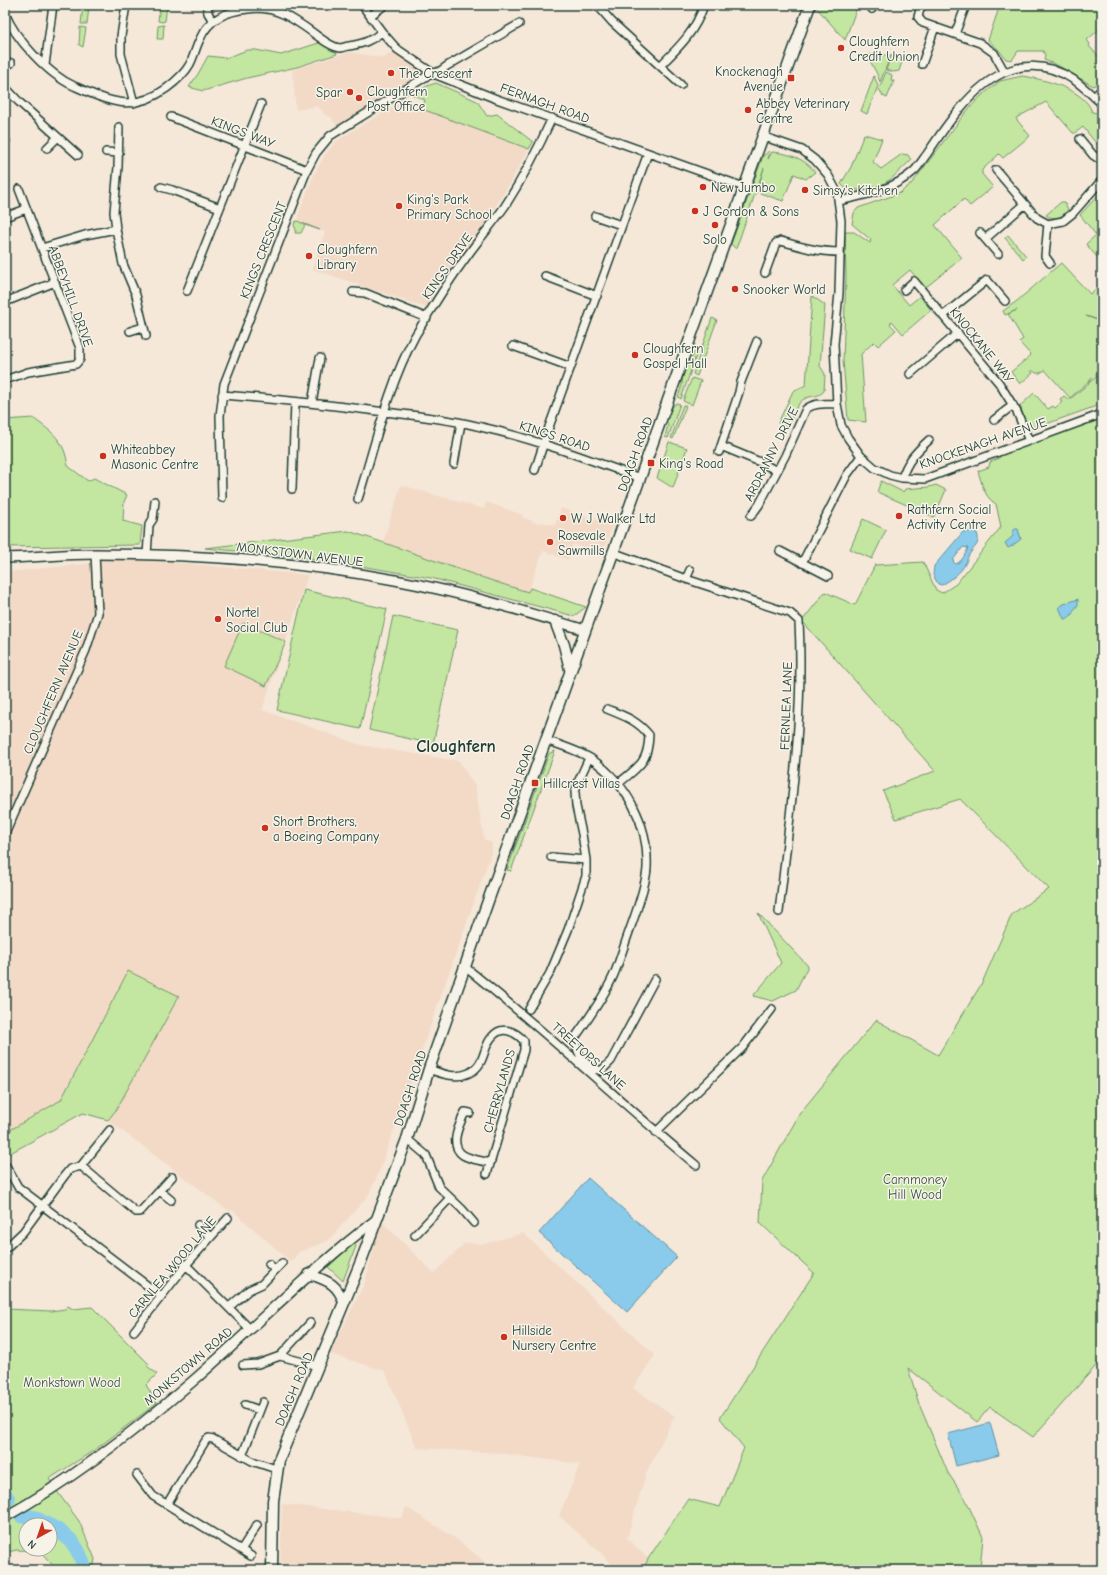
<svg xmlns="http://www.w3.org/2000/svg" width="1107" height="1575" font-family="'Comic Neue',sans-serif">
<rect width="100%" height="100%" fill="#f5e8d9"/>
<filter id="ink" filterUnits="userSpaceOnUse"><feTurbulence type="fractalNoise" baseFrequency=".025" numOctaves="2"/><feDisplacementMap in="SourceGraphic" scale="8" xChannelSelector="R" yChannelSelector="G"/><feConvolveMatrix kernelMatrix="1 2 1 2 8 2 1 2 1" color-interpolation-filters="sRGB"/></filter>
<g filter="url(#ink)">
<path fill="#f2dac7" d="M394 51 429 76 339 130 331 117 325 115 318 106 296 110 292 70 349 52 384 58Z
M402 101 529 149 503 195 467 250 440 283 427 308 312 269 325 232 297 221 299 217 298 216 314 174 325 155 336 141Z
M401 485 484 509 486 502 523 515 522 517 537 523 542 522 555 525 561 508 613 525 602 555 573 544 568 560 543 551 528 592 450 569 383 542Z
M109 556 308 575 262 710 361 745 459 761 476 788V791L484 839 492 843V851L379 1172 368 1196 328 1241 299 1252 291 1262 232 1210 230 1212 108 1120 179 997 128 971 61 1100 5 1133V572L86 564Z
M381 1221 434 1273 465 1243 484 1244 523 1233 655 1355 633 1388 675 1416 647 1471 627 1538 648 1559 643 1570H615L602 1554 559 1516 580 1464 498 1453 417 1448 385 1371 330 1354 365 1282Z
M282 1504 402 1518 406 1507 455 1538 495 1570H280Z"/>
<path fill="#c3e7a0" stroke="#71926a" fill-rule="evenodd" d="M83 5H88L89 7 87 24H81Z
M160 5H167V6L165 21 162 22 158 21Z
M817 5H848L856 10 845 40 816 7Z
M1000 5H1102V27L1087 40 1090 44 1089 46 1102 60V81L1093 86 1059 66 1044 60 1045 55 1043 51H1018L1012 60 1006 59 998 49 988 40Z
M164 25 163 39H157L158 26Z
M80 27 86 28 83 47 79 45Z
M322 42 333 47 337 54 297 67 247 78 203 91 189 87 198 74 208 56 226 58 247 50H256L281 55Z
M867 55H891L880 82 877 74Z
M891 56 900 59 902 62 899 71 893 72 886 70Z
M886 72 892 75 891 80 894 81 887 98 883 96 879 89Z
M874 76 878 86 867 114 861 111Z
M1022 76C1043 79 1085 89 1092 112L1102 114V156L1098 154 1099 147 1083 127 1075 133H1073L1046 102 1016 118 1017 120 1030 136 1003 158 999 154 982 170V174L993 187 970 206 964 199 935 225 962 258 925 288 910 270 892 285 909 305 920 296 931 310 903 334 892 321 890 324 896 330 878 346 874 342 861 354 866 422 848 420 843 361 846 277 845 232H854L870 243 871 240 852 224 854 213 858 208 900 193 913 182 966 112 981 96 1000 81Z
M436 83 477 101 487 116 497 114 533 142 529 149 422 109 425 100 413 95 427 86Z
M864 134 882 139 873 162 881 169 902 154 908 155 911 160 891 179 878 187 857 190 845 188 841 184 851 167Z
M769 151 770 152 768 159 772 152C787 153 805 158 815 172L806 179 794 174 783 201 757 192 764 168 736 249 731 244 763 156Z
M1102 191V263L1086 244 1096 235 1080 215Z
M1061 202H1064L1068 209C1065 217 1053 221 1046 215Z
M297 221 320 230 305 225 301 233H295L296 230 294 225 295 222Z
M1008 235 1026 256 1023 259 1005 238Z
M1061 263 1090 294 1102 283V321L1086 316 1102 322V369L1070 398 1045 370 1040 373H1036L1032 370 1031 371 1033 373 1020 384 1011 372 1031 355 1019 342 1023 339 1008 314 1017 310 1005 315 1003 311 1017 301Z
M812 296 825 305 820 366 825 374 824 391C817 398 814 395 806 398 796 402 792 418 788 428L778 423 793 391 806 385Z
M712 318 717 320 697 376 693 374Z
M694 352 697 353 681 399 678 397 682 385 683 372 685 367 690 363Z
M1102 372V404L1035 428 1029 425 1027 426 1020 406 1034 393 1048 409 1053 406 1055 408 1062 402 1060 399 1064 396 1069 400Z
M692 378 701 381 692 405 683 401Z
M676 403 680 404 668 438 665 437 668 425 666 421 668 413Z
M683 405 686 406 673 439 671 438Z
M1102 417V1359L1033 1437 990 1407 977 1422 908 1368 919 1404 948 1473 965 1498 983 1537 980 1570H643L648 1559 688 1499 720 1507 744 1448 720 1418 814 1273 760 1223 762 1181 800 1113 876 1020 938 1055 982 983 1012 914 1049 889 960 799 896 819 883 791 935 771 802 621 825 592 855 605 875 565 923 562 936 590 942 593 956 584 1001 527 996 504C984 497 982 484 978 471L989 467 990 462 999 458 1004 453Z
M33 418C53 433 64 439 68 466L88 481 94 478 127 495 124 502 123 521 142 526 140 545 5 547V420Z
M669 442 687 448 673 488 657 478Z
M881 481 903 492 905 489 929 487 936 485 946 490 934 517 877 492Z
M863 519 886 530 872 559 850 549Z
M348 531C409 550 467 574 528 592L530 588 586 607 574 616 431 578 319 559 205 548Z
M304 590 387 609 360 729 277 710Z
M393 616 458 630 433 744 369 730Z
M243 623 286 642 266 686 224 666Z
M555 751 511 871 507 870 548 756 550 753Z
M758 913 808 966 796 990 773 1001 753 996 781 963Z
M128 971 179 996 116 1110 108 1120 83 1113 5 1156V1133L61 1100Z
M354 1243 356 1246 343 1281 328 1267Z
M68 1306 73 1309 92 1307 149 1364 147 1366 157 1374 146 1385 157 1403 96 1449 49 1479 61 1497 79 1521 95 1559 93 1570H57L40 1551 16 1550 5 1553V1309L51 1311 65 1309ZM26 1525H50V1549H26Z"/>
<path fill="#8acbeb" stroke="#5f92a2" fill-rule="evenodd" d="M1015 529H1018L1021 539 1012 546 1008 548 1005 543 1013 536V531Z
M972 531 977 533C981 545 974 546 969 555 967 558 967 561 965 564 961 573 950 580 942 585L938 584 933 575 934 566 963 532ZM963 547 968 548C966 554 962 561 956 564L954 563 953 560Z
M1078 599V605C1073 610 1072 619 1064 619L1059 607 1064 604Z
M588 1178 677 1257 627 1312 539 1233Z
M990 1423 999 1455 956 1466 948 1434Z"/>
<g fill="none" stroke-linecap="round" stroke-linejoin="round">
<path stroke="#8acbeb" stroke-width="15" d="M5 1494 8 1499
M22 1516 35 1518 48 1525
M50 1526C71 1537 79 1547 85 1570"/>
<g stroke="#1f3d34" stroke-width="10">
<path id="minor" d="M126 5 121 36V54L134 103
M207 5 208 13 213 21
M362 5 382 32 397 49 434 74 494 98 744 187
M597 5 612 22 681 85
M923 5 920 9 918 17 923 23 980 43 994 53 1004 71
M872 9 874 5
M5 13C15 39 49 75 74 86 110 102 133 113 167 88 175 82 185 73 190 64 194 56 196 47 200 39 209 18 227 11 248 9 276 5 294 19 316 35 323 40 331 47 340 48 343 48 346 46 349 46 362 44 371 41 382 32
M370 16 385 5
M955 34 966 5
M922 64 935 27
M45 65 53 5
M660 66C680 46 695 32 704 5
M5 67 11 63
M5 87 19 102 78 155
M1094 97 1102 89
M171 117 307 170
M119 127 118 167 114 212 116 229 123 264 136 295 146 336
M762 136 802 150 815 160 828 175 837 192 841 221 839 293 834 344 837 404 841 425 848 438 861 456 875 468 890 475 902 478 925 479 1102 414
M1080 139 1093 155 1102 161
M5 142 6 141
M47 148 57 138
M106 152 119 153
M996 170 1037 218 1048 224 1063 221 1073 213 1102 180
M161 187 172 190 220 208
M839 201C866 195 893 190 914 171 919 166 923 159 927 154 937 139 947 124 959 110 989 73 1029 50 1074 80 1084 87 1093 96 1102 104
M595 216 621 225
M5 217 26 209
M1048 224 1045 256 1050 263
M980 233 998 254
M985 239 1024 205
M42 248 85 235 116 229
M765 273 776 243 781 241C801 247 819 252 840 252
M545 276 597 296
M904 290 914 281 999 383 1017 412 1029 441
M187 291 261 104
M353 292 365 293 427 318
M5 302 55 282
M944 315 987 280 1005 301
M130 331 143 327
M513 346 571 367
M910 374 958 333
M5 380 28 372 76 364 80 359V348L19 189
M222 395C277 399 331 405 385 412 417 416 450 419 481 427 535 439 588 459 640 478
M312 403 320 358
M994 420 1013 405
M721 446 760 462 777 471
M719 452 739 392 741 382 757 341
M454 464 461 423
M535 470 549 427 648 153
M902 478C907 461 916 452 929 440
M292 489 295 402
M222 498 220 416 224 384 307 170 316 153 330 136 427 76 440 71 447 66 519 24
M358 499C375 445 388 386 415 336 432 307 450 279 470 252 481 237 494 222 505 206 523 178 538 149 552 118
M751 516 759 505 785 456 806 409C815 402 826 404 837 404
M780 551 828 576
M612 552 686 579 690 570
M147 555 149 525 153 519 155 501
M802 563 847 475 861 456
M686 579 790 613 799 621C804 719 790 815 779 912
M607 709C624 716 637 720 649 735 648 763 639 766 619 783
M545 740C560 745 577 750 590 758 627 783 649 824 647 868 646 887 635 915 629 932 624 946 620 959 615 972 606 994 587 1021 574 1039 579 1057 583 1065 601 1071L611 1061 655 979
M5 834 86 650 98 613 95 554
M551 857 586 860
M465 967C544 1030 618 1100 696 1165
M529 1009 550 973 568 930 586 876V860L582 834 576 806 575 792 578 782 589 758
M429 1069C442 1074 456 1079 469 1073 486 1065 482 1048 492 1037 502 1025 515 1031 524 1041V1050L487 1174
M470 1113 465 1112C460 1124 448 1145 463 1155 469 1159 483 1161 490 1163
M656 1132 743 1047 772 1009
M407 1139 426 1155 439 1187 462 1209 474 1223
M6 1166 18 1187 161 1296
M81 1166 136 1212H140L172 1177
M160 1191 171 1200
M198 1225 210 1237
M415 1235 450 1198
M5 1249 23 1232 65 1175 70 1169 81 1166 110 1130
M269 1264 275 1270
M186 1265 250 1329
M229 1307 249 1290 262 1284 282 1263
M134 1331 186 1265 228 1218
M280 1356 318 1366
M243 1365 258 1364 280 1356 310 1323
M245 1405 259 1410
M242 1456 263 1402
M137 1475 153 1496 251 1556
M167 1504 206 1440 209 1438 213 1439 252 1461 276 1469
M241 1550 257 1525"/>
</g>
<g stroke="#1f3d34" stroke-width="12">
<path id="tertiary" d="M5 558C35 557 65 554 95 554 195 554 297 561 395 580 460 592 523 611 585 630
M309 1274C328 1281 337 1283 344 1303
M5 1517C73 1479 134 1432 193 1381 255 1327 312 1268 377 1219"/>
</g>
<g stroke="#1f3d34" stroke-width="13">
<path id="secondary" d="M555 621 564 645 570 669
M272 1570 273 1501 279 1460 360 1264 407 1139 429 1069 488 901 810 5"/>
</g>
<use href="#minor" stroke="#f7f3e8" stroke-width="7"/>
<use href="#tertiary" stroke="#f7f3e8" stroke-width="9"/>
<use href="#secondary" stroke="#f7f3e8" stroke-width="10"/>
</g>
</g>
<g fill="#c8321e" stroke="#f7f3e8" stroke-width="1.5">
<circle cx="841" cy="48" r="4"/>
<circle cx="391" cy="73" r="4"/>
<rect x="787" y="74" width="8" height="8" rx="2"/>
<circle cx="350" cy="92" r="4"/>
<circle cx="359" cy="98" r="4"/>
<circle cx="748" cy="110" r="4"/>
<circle cx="703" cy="187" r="4"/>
<circle cx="805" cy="190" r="4"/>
<circle cx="399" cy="206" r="4"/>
<circle cx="695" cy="211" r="4"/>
<circle cx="715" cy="225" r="4"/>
<circle cx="309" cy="256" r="4"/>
<circle cx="735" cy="289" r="4"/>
<circle cx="635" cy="355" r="4"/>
<circle cx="103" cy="456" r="4"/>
<rect x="647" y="459" width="8" height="8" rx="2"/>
<circle cx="899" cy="516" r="4"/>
<circle cx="563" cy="518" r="4"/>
<circle cx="550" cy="542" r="4"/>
<circle cx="218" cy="619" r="4"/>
<rect x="531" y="779" width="8" height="8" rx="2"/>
<circle cx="265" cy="828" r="4"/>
<circle cx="504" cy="1337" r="4"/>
</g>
<g text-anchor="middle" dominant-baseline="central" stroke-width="3" stroke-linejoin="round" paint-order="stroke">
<g font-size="13" fill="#1f3d34" stroke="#f7f3e8" text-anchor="start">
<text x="849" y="41">Cloughfern<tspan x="849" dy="15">Credit Union</tspan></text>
<text x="783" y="71" text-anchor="end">Knockenagh<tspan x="783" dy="15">Avenue</tspan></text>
<text x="399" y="73">The Crescent</text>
<text x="367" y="91">Cloughfern<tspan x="367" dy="15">Post Office</tspan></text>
<text x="342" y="92" text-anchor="end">Spar</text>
<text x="756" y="103">Abbey Veterinary<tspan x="756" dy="15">Centre</tspan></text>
<text x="711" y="187">New Jumbo</text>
<text x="813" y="190">Simsy's Kitchen</text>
<text x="407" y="199">King's Park<tspan x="407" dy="15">Primary School</tspan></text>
<text x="703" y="211">J Gordon &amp; Sons</text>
<text x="715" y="239" text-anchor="middle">Solo</text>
<text x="317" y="249">Cloughfern<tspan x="317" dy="15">Library</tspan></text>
<text x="743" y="289">Snooker World</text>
<text x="643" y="348">Cloughfern<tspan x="643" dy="15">Gospel Hall</tspan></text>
<text x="111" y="449">Whiteabbey<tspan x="111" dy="15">Masonic Centre</tspan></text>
<text x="659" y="463">King's Road</text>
<text x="907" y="509">Rathfern Social<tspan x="907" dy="15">Activity Centre</tspan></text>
<text x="571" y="518">W J Walker Ltd</text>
<text x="558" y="535">Rosevale<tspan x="558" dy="15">Sawmills</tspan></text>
<text x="226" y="612">Nortel<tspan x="226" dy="15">Social Club</tspan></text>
<text x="543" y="783">Hillcrest Villas</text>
<text x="273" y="821">Short Brothers,<tspan x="273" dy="15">a Boeing Company</tspan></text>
<text x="512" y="1330">Hillside<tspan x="512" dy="15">Nursery Centre</tspan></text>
</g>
<g font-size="13" fill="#1f3d34" stroke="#f7f3e8">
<text transform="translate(545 103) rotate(20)">FERNAGH ROAD</text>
<text transform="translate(243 132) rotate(21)">KINGS WAY</text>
<text transform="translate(263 250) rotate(-68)">KINGS CRESCENT</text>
<text transform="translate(447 266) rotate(-55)">KINGS DRIVE</text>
<text transform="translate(71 296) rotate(70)">ABBEYHILL DRIVE</text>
<text transform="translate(982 345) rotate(51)">KNOCKANE WAY</text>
<text transform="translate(555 436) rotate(18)">KINGS ROAD</text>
<text transform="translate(983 443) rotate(-19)">KNOCKENAGH AVENUE</text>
<text transform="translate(635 454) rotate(-70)">DOAGH ROAD</text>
<text transform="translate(771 454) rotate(-63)">ARDRANNY DRIVE</text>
<text transform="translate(300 554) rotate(7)">MONKSTOWN AVENUE</text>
<text transform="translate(53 692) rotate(-67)">CLOUGHFERN AVENUE</text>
<text transform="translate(786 706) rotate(-88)">FERNLEA LANE</text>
<text transform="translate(517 782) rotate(-71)">DOAGH ROAD</text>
<text transform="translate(589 1056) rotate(42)">TREETOPS LANE</text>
<text transform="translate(410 1088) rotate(-72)">DOAGH ROAD</text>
<text transform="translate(499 1091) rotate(-74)">CHERRYLANDS</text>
<text transform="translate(172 1267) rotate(-50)">CARNLEA WOOD LANE</text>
<text transform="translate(188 1366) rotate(-41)">MONKSTOWN ROAD</text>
<text transform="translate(294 1389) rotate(-67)">DOAGH ROAD</text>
</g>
<g font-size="13" fill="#385644" stroke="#f7f3e8">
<text x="915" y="1179">Carnmoney<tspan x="915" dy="15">Hill Wood</tspan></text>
<text x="72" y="1382">Monkstown Wood</text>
</g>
<g font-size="17" font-weight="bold" fill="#1f3d34" stroke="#f7f3e8">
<text x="456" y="746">Cloughfern</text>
</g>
</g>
<rect width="1107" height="1575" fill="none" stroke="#f7f3e8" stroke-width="20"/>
<rect x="10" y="10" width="1087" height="1555" fill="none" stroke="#1f3d34" stroke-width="1.5" filter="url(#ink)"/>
<g transform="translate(38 1537) rotate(220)"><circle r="19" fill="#f7f3e8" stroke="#a1aaa0"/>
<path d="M0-3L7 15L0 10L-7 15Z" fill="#c8321e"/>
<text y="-6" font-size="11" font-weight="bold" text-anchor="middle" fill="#1f3d34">N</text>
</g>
</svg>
